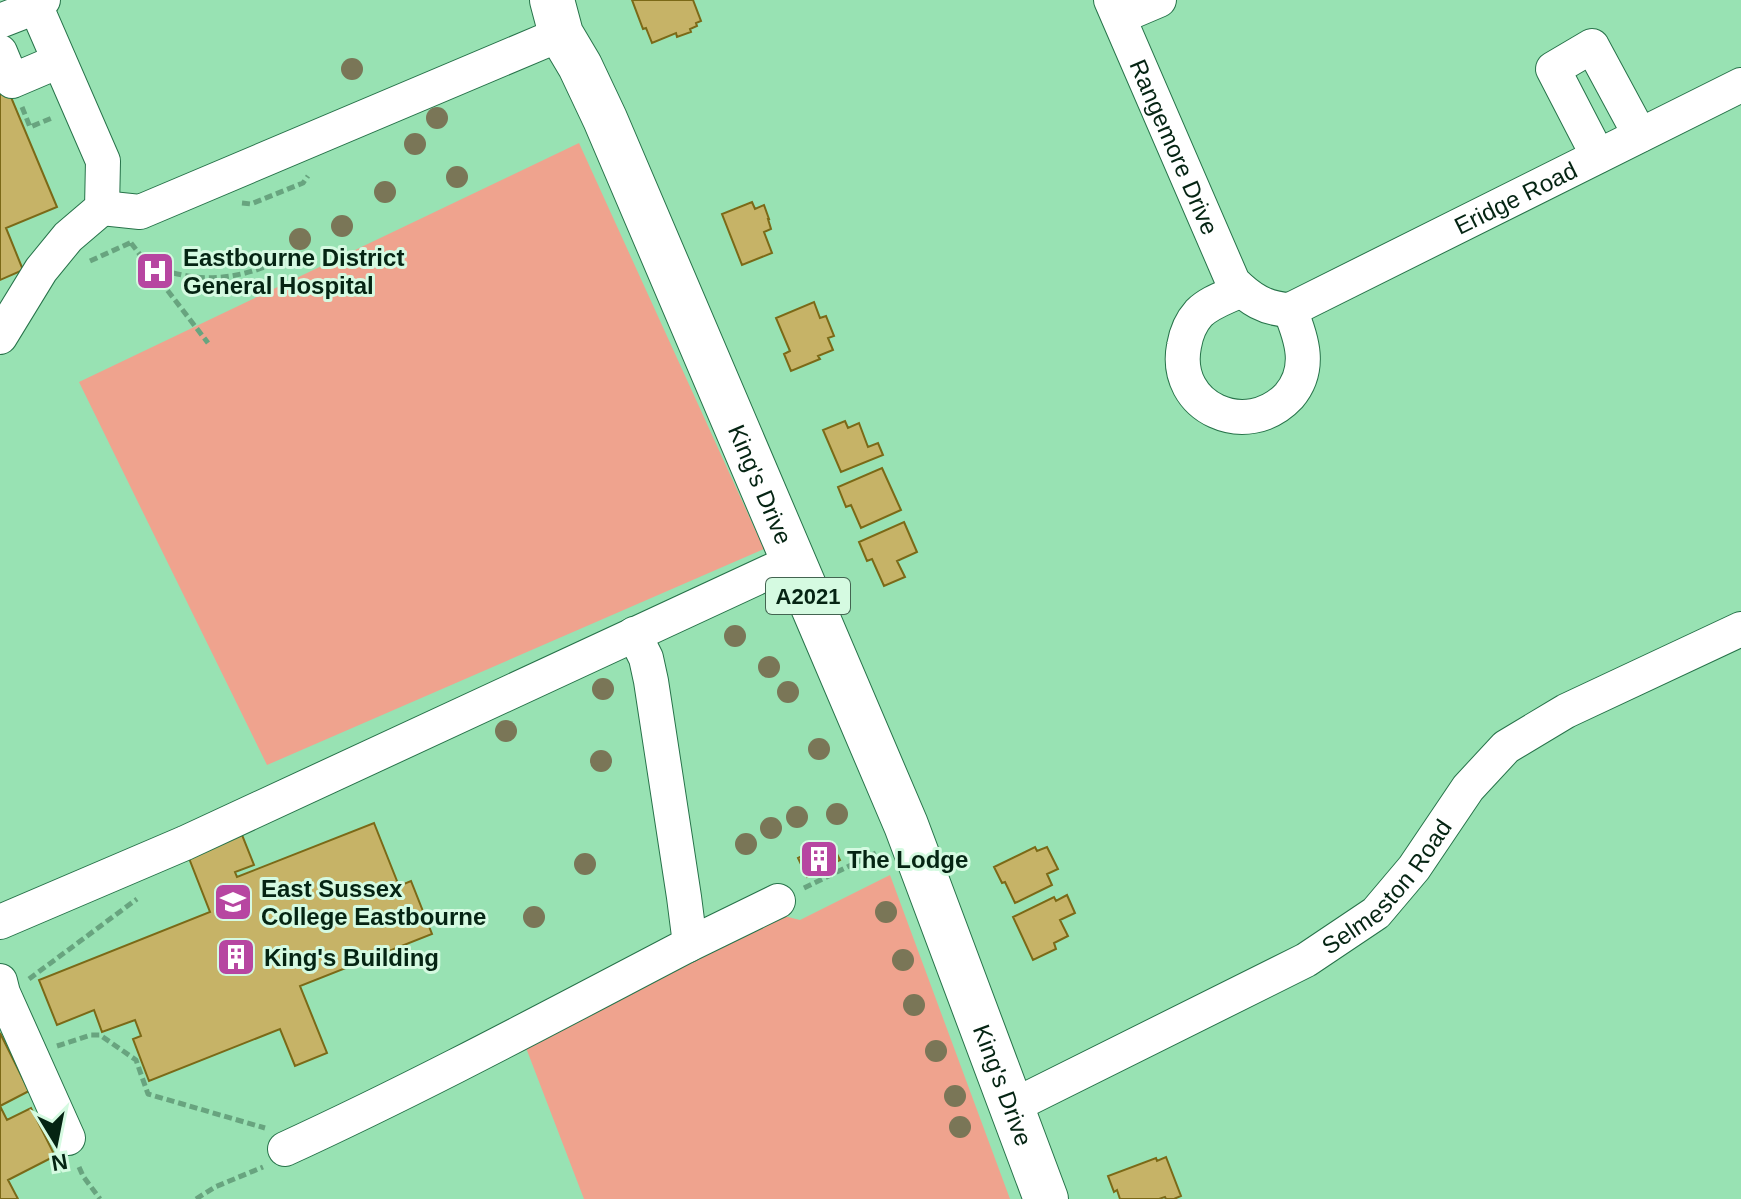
<svg xmlns="http://www.w3.org/2000/svg" width="1741" height="1199" font-family="Helvetica,sans-serif">
<rect width="100%" height="100%" fill="#98e2b3"/>
<path fill="#efa38e" d="M579 143 764 549 267 765 79 382Z
M890 875 1010 1199H584L523 1040 780 915 800 920Z"/>
<path fill="#c6b367" stroke="#7b6917" stroke-width="2" d="M632 0H693L701 21 696 23 697 26 690 29 691 32 677 37 676 33 652 43 646 28 643 29Z
M0 71 57 207 6 228 23 270 0 280Z
M752 202 755 209 764 205 769 219H768L771 229 764 232 772 253 742 265 722 214Z
M814 302 820 318 826 316 834 336 828 338 833 350 818 356 820 359 791 371 784 354 790 351 776 318Z
M845 421 848 428 859 423 868 447 878 443 883 455 841 472 823 430Z
M882 468 901 510 861 528 851 505 846 507 838 487Z
M904 522 917 552 897 561 905 577 884 586 872 559 867 561 859 542Z
M374 823 399 886 411 881 432 934 300 986 327 1053 295 1066 280 1029 149 1081 133 1039 141 1036 135 1020 102 1032 94 1010 57 1025 39 980 210 912 185 848 242 835 254 865 235 872 237 877Z
M831 842 840 860 807 877 798 858Z
M1035 847 1037 851 1047 847 1058 869 1047 874 1052 885 1015 903 1005 882 1002 883 994 867Z
M1067 895 1075 913 1060 920 1068 936 1054 943 1056 949 1033 960 1013 917 1054 897 1056 901Z
M0 1033 29 1091 0 1106 7 1120 31 1108 55 1156 8 1180 18 1199H0Z
M1166 1157 1181 1196 1174 1199H1166L1165 1197 1159 1199H1120L1117 1190 1114 1192 1108 1176 1156 1158 1157 1161Z"/>
<g fill="none" stroke-linecap="round" stroke-linejoin="round">
<g stroke="#27734a" stroke-width="36">
<g id="minor">
<path id="s1" d="M1111 0 1233 282C1250 299 1265 309 1290 310"/>
<path d="M1119 17 1159 0"/>
<path d="M0 21 36 7 43 0"/>
<path d="M0 52 12 81 59 61"/>
<path d="M1598 156 1553 69 1592 46 1640 135"/>
<path d="M102 208 140 212 561 34"/>
<path d="M1241 290C1227 297 1210 302 1199 313 1190 323 1186 334 1184 346 1172 408 1247 441 1289 396 1312 369 1302 339 1290 310"/>
<path id="s2" d="M1290 310 1741 85"/>
<path d="M0 337 41 270 68 237 102 208 103 161 33 0"/>
<path d="M0 922 185 843 793 561"/>
<path d="M688 945 778 901"/>
<path d="M0 981 3 993 68 1138"/>
<path id="s3" d="M1011 1107 1306 960 1376 913 1414 868 1468 788 1506 747 1566 711 1741 629"/>
<path d="M285 1149C422 1086 554 1015 688 945L689 936 684 897 651 681 646 658 634 634"/>
</g>
</g>
<g stroke="#27734a" stroke-width="46">
<g id="major">
<path id="s4" d="M552 0 561 34 580 66 605 119 906 825 1046 1199"/>
</g>
</g>
<path stroke="#68a47f" stroke-width="5" stroke-dasharray="8 4" stroke-linecap="butt" d="M22 107 30 127 52 118
M242 203 251 204 303 183 308 176
M131 243 208 343
M90 261 132 242
M150 267C164 271 180 275 194 277 228 281 264 270 294 254
M804 888 878 852
M29 979 137 899
M57 1046 91 1035H100L136 1060 148 1094 265 1128
M79 1167 83 1176 100 1199
M196 1199 215 1187 263 1167"/>
<use href="#minor" stroke="#fff" stroke-width="34"/>
<use href="#major" stroke="#fff" stroke-width="44"/>
</g>
<g fill="#7a7657">
<circle cx="352" cy="69" r="11"/>
<circle cx="437" cy="118" r="11"/>
<circle cx="415" cy="144" r="11"/>
<circle cx="457" cy="177" r="11"/>
<circle cx="385" cy="192" r="11"/>
<circle cx="342" cy="226" r="11"/>
<circle cx="300" cy="239" r="11"/>
<circle cx="735" cy="636" r="11"/>
<circle cx="769" cy="667" r="11"/>
<circle cx="603" cy="689" r="11"/>
<circle cx="788" cy="692" r="11"/>
<circle cx="506" cy="731" r="11"/>
<circle cx="819" cy="749" r="11"/>
<circle cx="601" cy="761" r="11"/>
<circle cx="837" cy="814" r="11"/>
<circle cx="797" cy="817" r="11"/>
<circle cx="771" cy="828" r="11"/>
<circle cx="746" cy="844" r="11"/>
<circle cx="585" cy="864" r="11"/>
<circle cx="886" cy="912" r="11"/>
<circle cx="534" cy="917" r="11"/>
<circle cx="903" cy="960" r="11"/>
<circle cx="914" cy="1005" r="11"/>
<circle cx="936" cy="1051" r="11"/>
<circle cx="955" cy="1096" r="11"/>
<circle cx="960" cy="1127" r="11"/>
</g>
<defs>
<g id="hospital-square" transform="scale(2)"><rect x="-9" y="-9" width="18" height="18" rx="4" fill="#b746a1" stroke="#d5fae1"/><path d="M-5-5h3v3.5h4V-5h3V5h-3V1.5h-4V5h-3Z" fill="#fff"/></g>
<g id="building-square" transform="scale(2)"><rect x="-9" y="-9" width="18" height="18" rx="4" fill="#b746a1" stroke="#d5fae1"/><path d="M-4-6H4V6H1V3H-1V6H-4ZM-2.5-4.3h1.7v1.8h-1.7ZM.8-4.3h1.7v1.8H.8ZM-2.5-1h1.7V.8h-1.7ZM.8-1h1.7V.8H.8Z" fill="#fff"/></g>
<g id="university-square" transform="scale(2)"><rect x="-9" y="-9" width="18" height="18" rx="4" fill="#b746a1" stroke="#d5fae1"/><path d="M0-5L7-2L0 1L-7-2ZM-4 1L0 2.5L4 1V4Q0 6-4 4Z" fill="#fff"/></g>
</defs>
<g fill-rule="evenodd">
<use href="#hospital-square" x="155" y="271"/>
<use href="#building-square" x="819" y="859"/>
<use href="#university-square" x="233" y="902"/>
<use href="#building-square" x="236" y="957"/>
</g>
<g text-anchor="middle" dominant-baseline="central" stroke-width="6" stroke-linejoin="round" paint-order="stroke">
<rect fill="#d5fae1" stroke="#436451" stroke-width="2" x="766" y="578" width="84" height="36" rx="6"/>
<g font-size="22" font-weight="bold" fill="#052413">
<text x="808" y="596">A2021</text>
</g>
<g font-size="24" fill="#052413" stroke="#d5fae1">
<text stroke="none"><textPath href="#s1" startOffset="160">Rangemore Drive</textPath></text>
<text stroke="none"><textPath href="#s2" startOffset="252">Eridge Road</textPath></text>
<text stroke="none"><textPath href="#s4" startOffset="528">King's Drive</textPath></text>
<text stroke="none"><textPath href="#s3" startOffset="440">Selmeston Road</textPath></text>
<text stroke="none"><textPath href="#s4" startOffset="1176">King's Drive</textPath></text>
</g>
<g font-size="24" font-weight="bold" fill="#052413" stroke="#d5fae1" text-anchor="start">
<text x="183" y="257">Eastbourne District<tspan x="183" dy="28">General Hospital</tspan></text>
<text x="847" y="859">The Lodge</text>
<text x="261" y="888">East Sussex<tspan x="261" dy="28">College Eastbourne</tspan></text>
<text x="264" y="957">King's Building</text>
</g>
</g>
<g transform="translate(56 1143) rotate(170)" stroke="#d5fae1" stroke-width="6" paint-order="stroke">
<path d="M0-6L14 30L0 20L-14 30Z" fill="#052413"/>
<text y="-12" font-size="22" font-weight="bold" text-anchor="middle" fill="#052413">N</text>
</g>
</svg>
